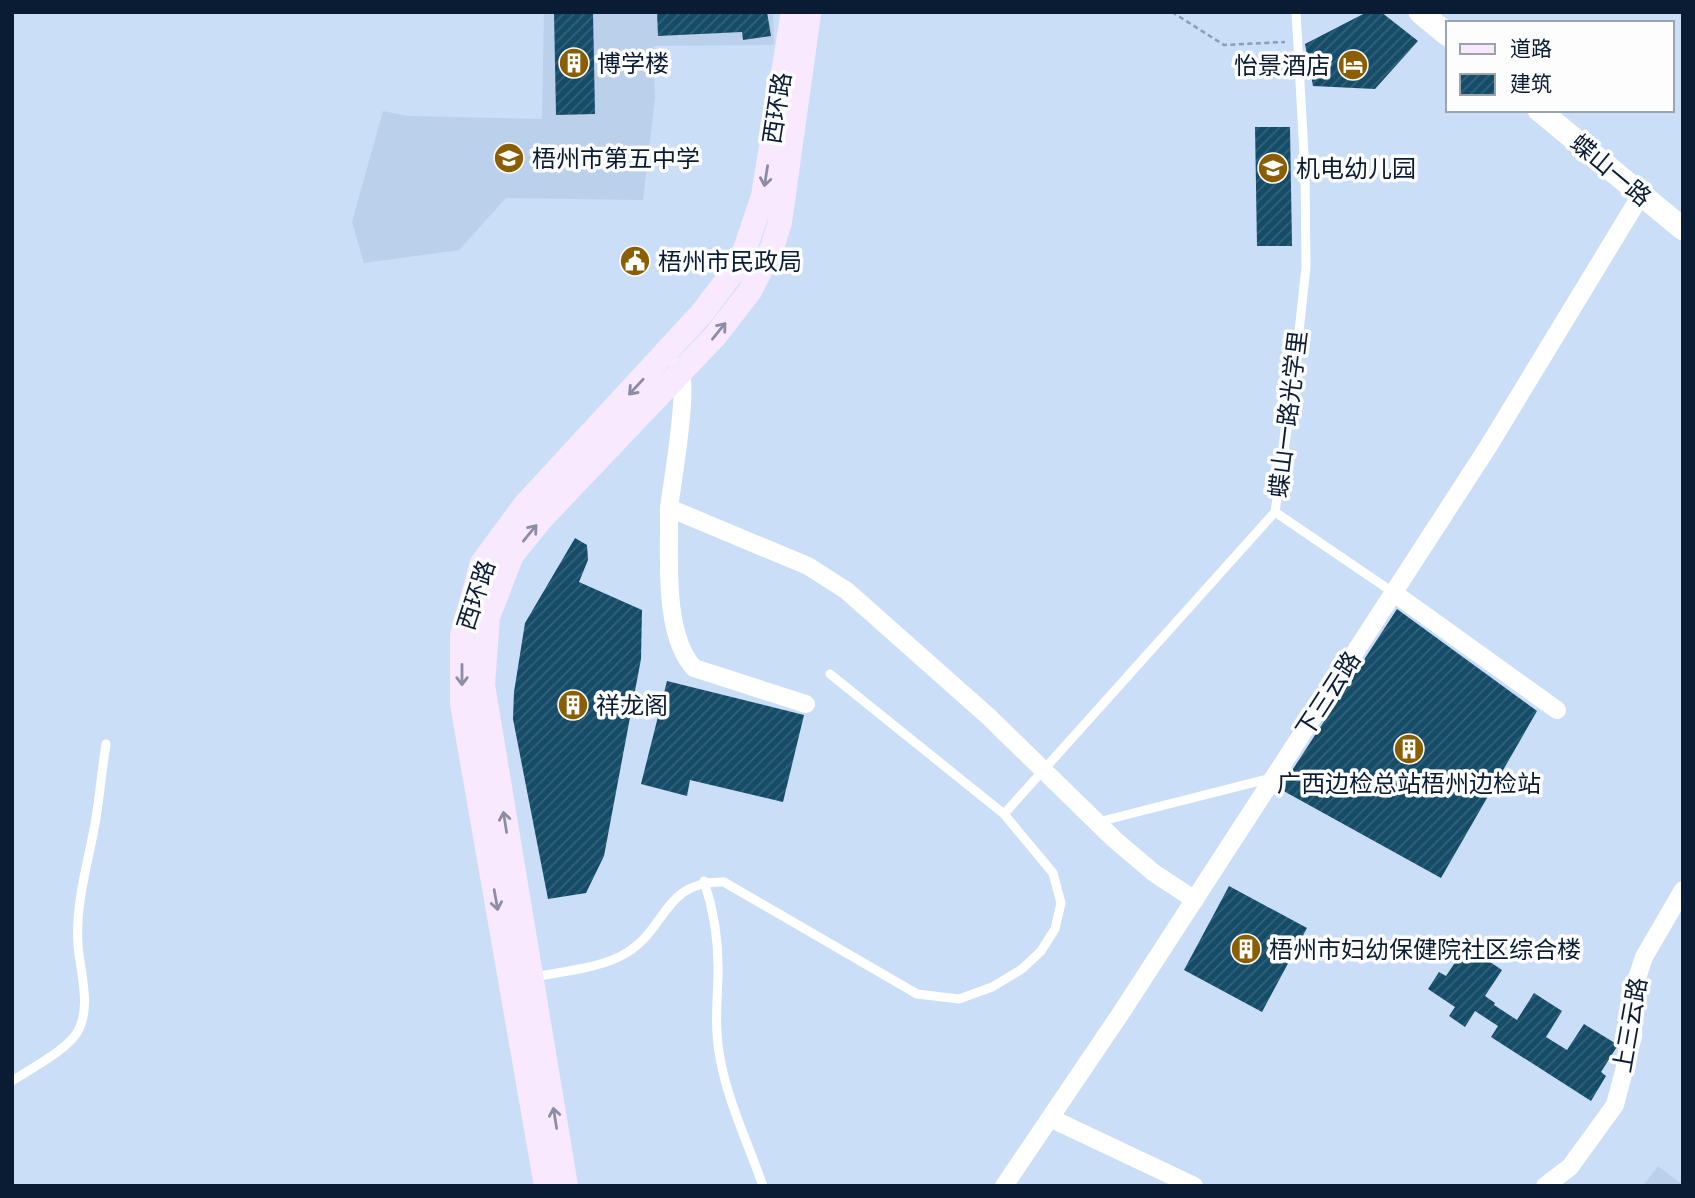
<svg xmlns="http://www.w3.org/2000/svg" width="1695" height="1198" font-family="Helvetica,'Noto Sans SC',sans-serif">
<defs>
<pattern id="building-hatch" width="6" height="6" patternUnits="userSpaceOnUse" patternTransform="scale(1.75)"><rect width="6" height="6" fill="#154c68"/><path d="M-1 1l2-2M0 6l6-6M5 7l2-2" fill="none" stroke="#35627a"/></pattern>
</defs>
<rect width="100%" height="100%" fill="#cadef8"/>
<path fill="#bad0eb" d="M544 12H773L774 45 653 46 655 98 643 200 506 198 459 250 364 263 352 222 383 111 408 116 542 119Z
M1658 1166 1683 1185V1186H1643Z"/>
<path fill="url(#building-hatch)" d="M554 12H593L595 114 556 115Z
M657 12H767L771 36 743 40 742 32 658 36Z
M1367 12H1381L1418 41 1375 89 1313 86 1305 44Z
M1255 127H1290L1292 246H1257Z
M575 538 587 545 588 560 579 582 642 610 641 659 604 856 586 893 548 899 513 719 514 692 525 623Z
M1397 609 1537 711 1441 878 1280 789Z
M667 681 804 715 783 802 690 780 687 796 641 784Z
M1229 886 1307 928 1262 1012 1184 970Z
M1466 946 1502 970 1485 996 1495 1003 1494 1005 1517 1020 1534 993 1562 1011 1546 1037 1567 1050 1584 1024 1618 1045 1601 1072 1606 1076 1591 1101 1491 1037 1498 1026 1475 1011 1465 1027 1449 1016 1455 1007 1428 989 1439 972 1446 976Z"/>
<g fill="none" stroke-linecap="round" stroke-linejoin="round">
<path stroke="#899db6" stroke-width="2.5" stroke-dasharray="5 3.5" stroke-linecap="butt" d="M1172 12 1224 45 1285 42"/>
<path stroke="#fff" stroke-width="9" d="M1275 512 1394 593
M1004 814 1275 512 1292 396 1306 267 1305 171 1296 12
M1098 822 1271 778
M704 881C714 911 719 945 718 977 717 1002 715 1027 719 1052 726 1098 748 1143 763 1186
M533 977C561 972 593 969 619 957 668 934 660 880 724 882L917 994 959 999 992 987 1022 969 1041 951 1055 929 1061 903 1053 873 1004 814 830 674
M12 1081C30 1069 71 1048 79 1029 91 1004 80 971 78 945 75 901 89 861 96 818 100 793 102 769 106 744"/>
<path stroke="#fff" stroke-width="18" d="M679 367C690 382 672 484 669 508L808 566 847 591 989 717 1114 839 1154 873 1195 900
M669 508C670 552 662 634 694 668L806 704
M1394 593 1557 710
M1050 1118 1194 1186
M1004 1186 1121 1013 1488 447 1641 195
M1545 1186 1570 1167 1615 1105 1633 1036 1632 993 1644 957 1683 890"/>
<path stroke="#fff" stroke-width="23" d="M1420 12 1448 35
M1539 110 1683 229"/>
<path stroke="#f8e9ff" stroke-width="24" d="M546 1186 462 704V636L482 563 524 506 702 313 733 272 744 252 763 196 793 12
M566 1186 483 685 488 617 512 555 542 518 716 335 750 291 772 248 780 222 809 14"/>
</g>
<defs><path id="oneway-shaft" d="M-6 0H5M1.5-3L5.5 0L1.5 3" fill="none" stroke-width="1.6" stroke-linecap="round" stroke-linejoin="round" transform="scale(1.75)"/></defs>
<g stroke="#8c8da4">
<use href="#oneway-shaft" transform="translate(766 176) rotate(99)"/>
<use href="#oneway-shaft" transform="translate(719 331) rotate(-51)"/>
<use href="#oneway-shaft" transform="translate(636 387) rotate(133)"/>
<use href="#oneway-shaft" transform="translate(530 533) rotate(-51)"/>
<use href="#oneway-shaft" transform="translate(462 675) rotate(90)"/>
<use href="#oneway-shaft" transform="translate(505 822) rotate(-99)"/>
<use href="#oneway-shaft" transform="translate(496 900) rotate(80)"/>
<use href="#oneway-shaft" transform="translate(555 1118) rotate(-99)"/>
</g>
<defs>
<g id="building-disc" transform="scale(1.575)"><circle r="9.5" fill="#8c5e03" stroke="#fdfdfd"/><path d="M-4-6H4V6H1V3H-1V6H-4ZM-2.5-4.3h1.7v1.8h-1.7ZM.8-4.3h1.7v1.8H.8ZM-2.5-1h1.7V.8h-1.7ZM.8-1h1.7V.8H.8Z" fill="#fff"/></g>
<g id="hotel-disc" transform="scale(1.575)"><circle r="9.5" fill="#8c5e03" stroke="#fdfdfd"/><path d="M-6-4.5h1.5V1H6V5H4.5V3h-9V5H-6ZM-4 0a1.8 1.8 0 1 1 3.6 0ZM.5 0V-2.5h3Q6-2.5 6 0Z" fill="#fff"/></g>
<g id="school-disc" transform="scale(1.575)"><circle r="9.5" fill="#8c5e03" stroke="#fdfdfd"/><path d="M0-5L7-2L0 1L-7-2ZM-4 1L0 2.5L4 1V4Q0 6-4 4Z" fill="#fff"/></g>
<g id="civic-disc" transform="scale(1.575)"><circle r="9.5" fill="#8c5e03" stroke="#fdfdfd"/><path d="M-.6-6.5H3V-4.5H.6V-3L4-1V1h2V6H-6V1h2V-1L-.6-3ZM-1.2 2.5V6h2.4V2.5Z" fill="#fff"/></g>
</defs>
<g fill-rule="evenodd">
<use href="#building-disc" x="574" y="63"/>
<use href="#hotel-disc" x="1353" y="65"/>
<use href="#school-disc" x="509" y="158"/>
<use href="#school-disc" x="1273" y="168"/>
<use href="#civic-disc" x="635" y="261"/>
<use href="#building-disc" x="573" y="705"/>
<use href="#building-disc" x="1409" y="749"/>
<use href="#building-disc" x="1246" y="949"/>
</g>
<g text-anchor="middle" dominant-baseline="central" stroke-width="7" stroke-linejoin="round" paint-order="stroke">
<g font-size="24" fill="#091c34" stroke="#fdfdfd" text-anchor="start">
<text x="597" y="63">博学楼</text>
<text x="1330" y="65" text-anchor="end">怡景酒店</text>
<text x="532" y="158">梧州市第五中学</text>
<text x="1296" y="168">机电幼儿园</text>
<text x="658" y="261">梧州市民政局</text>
<text x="596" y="705">祥龙阁</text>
<text x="1409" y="783" text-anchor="middle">广西边检总站梧州边检站</text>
<text x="1269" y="949">梧州市妇幼保健院社区综合楼</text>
</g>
<g font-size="24" fill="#091c34" stroke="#fdfdfd">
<text transform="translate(777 108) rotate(-81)">西环路</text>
<text transform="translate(1611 170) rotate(40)">蝶山一路</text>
<text transform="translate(1288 414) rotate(-83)">蝶山一路光学里</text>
<text transform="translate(476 595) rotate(-72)">西环路</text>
<text transform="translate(1328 694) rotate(-57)">下三云路</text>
<text transform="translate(1630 1025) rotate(-80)">上三云路</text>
</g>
</g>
<rect width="1695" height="1198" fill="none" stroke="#091c34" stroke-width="28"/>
<rect x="1446" y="21" width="228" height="91" fill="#fdfdfd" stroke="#9ba3ad" stroke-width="2"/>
<rect x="1460" y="44" width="35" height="10" fill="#f8e9ff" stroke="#9ba3ad" stroke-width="2"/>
<text x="1510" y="56" font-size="21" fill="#091c34">道路</text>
<rect x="1460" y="74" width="35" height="21" fill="url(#building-hatch)" stroke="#9ba3ad" stroke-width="2"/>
<text x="1510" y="91" font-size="21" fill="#091c34">建筑</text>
</svg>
